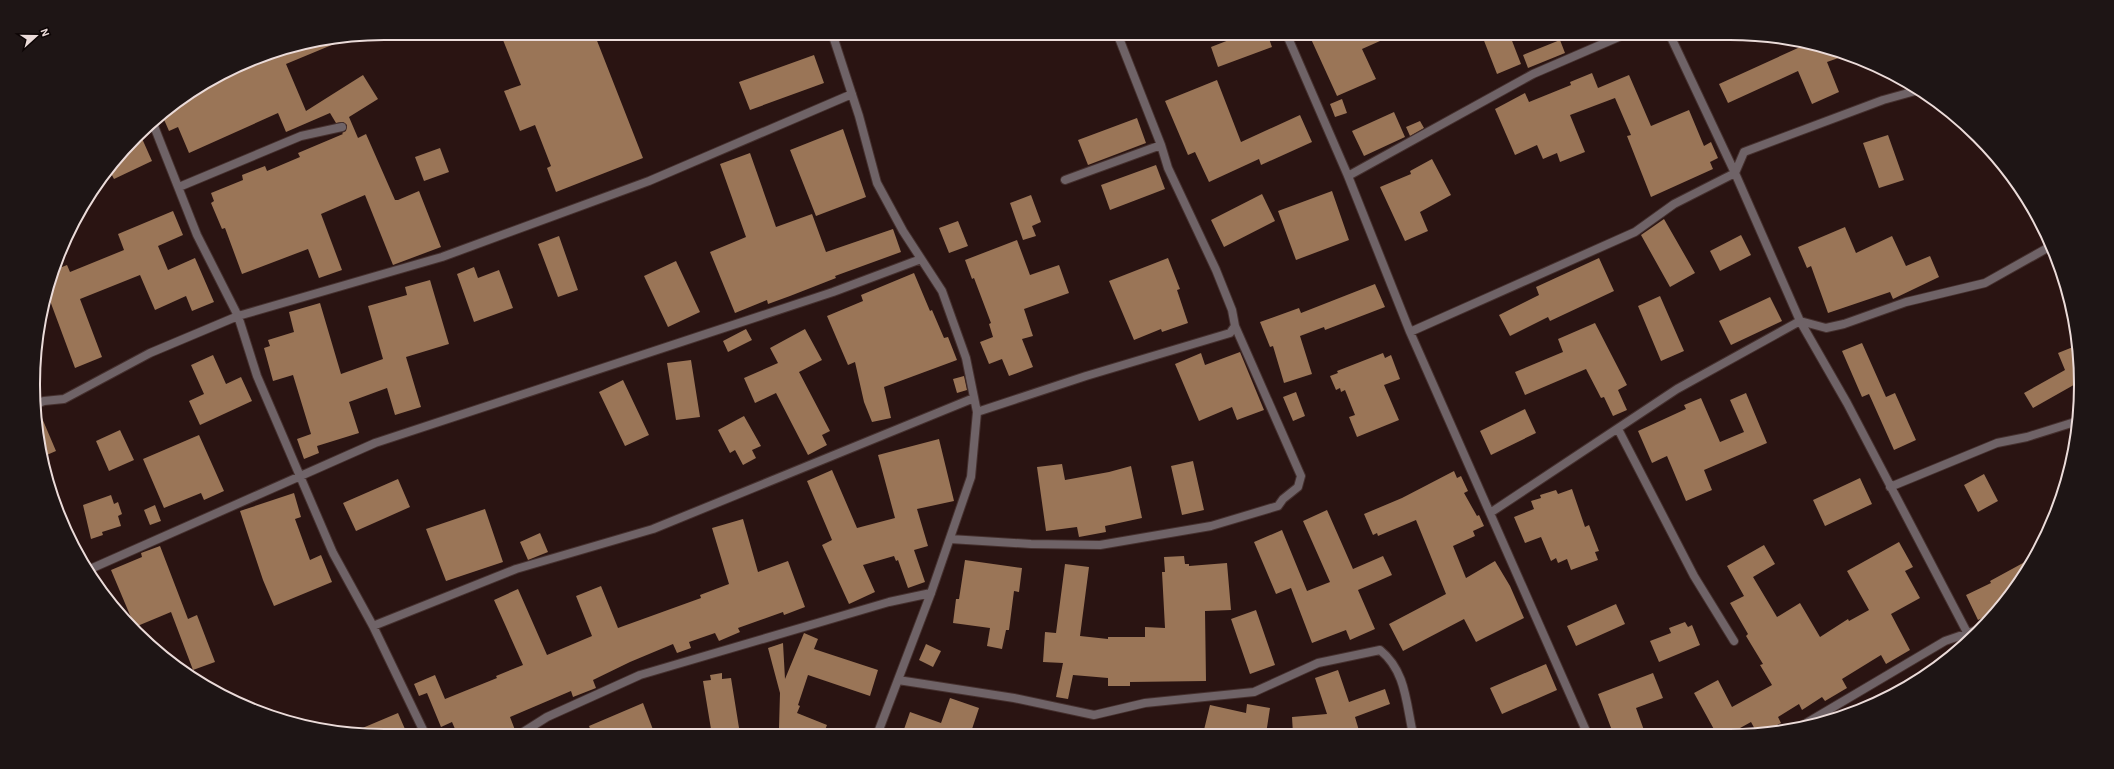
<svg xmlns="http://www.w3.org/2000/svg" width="2114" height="769" font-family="'Alegreya Sans',sans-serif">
<rect width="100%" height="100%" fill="#2a1412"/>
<path fill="#9a7557" d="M520 33H594L643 158 556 192 547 168 551 166 535 125 520 131 504 91 521 85 503 40Z
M1247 33H1267L1272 47 1218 67 1211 47Z
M1324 33H1398L1362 49 1376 79 1337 96 1311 39Z
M1481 33H1509L1521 64 1497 74Z
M338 38 339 42 286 64 306 111 363 75 378 99 349 117 358 138 366 134 395 200H398L419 191 441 247 393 265 365 195 321 214 342 270 319 278 308 249 242 274 225 228 222 229 211 203 214 201 211 193 243 180 242 175 265 166 267 171 300 157 298 153 343 134 342 133 346 131 347 125 343 122 336 123 330 113 286 132 278 113 189 153 178 127 169 131 162 115 250 60 316 40Z
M1560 40 1565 53 1528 68 1523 55Z
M1809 43 1820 45 1847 55 1827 62 1839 92 1812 104 1798 71 1728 103 1719 84Z
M814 55 824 83 750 110 739 82Z
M1592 73 1598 88 1629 75 1651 126 1689 110 1704 146 1711 142 1718 158 1710 162 1713 169 1651 197 1627 136 1631 135 1615 98 1570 115 1585 152 1560 162 1557 153 1543 159 1537 145 1515 155 1495 109 1525 93 1529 102 1571 85 1570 82Z
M1217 80 1241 142 1300 115 1312 142 1261 165 1259 159 1209 182 1195 152 1188 155 1165 101Z
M1342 99 1347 113 1335 117 1330 104Z
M1394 112 1405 137 1364 156 1352 131Z
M1137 118 1146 143 1088 165 1078 140Z
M1420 121 1424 128 1410 136 1406 127Z
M843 129 866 197 816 216 790 150Z
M140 134 152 161 114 179 108 168Z
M1888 135 1904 180 1879 188 1863 143Z
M440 148 449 172 424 181 415 157Z
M750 153 776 227 812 214 826 252 893 229 901 252 835 276 836 278 790 296 768 304 767 300 735 313 710 252 746 237 720 164Z
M1432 159 1451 195 1420 212 1428 231 1405 241 1380 187 1411 174 1410 171Z
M1156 165 1165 189 1110 210 1101 185Z
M1332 191 1349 240 1296 260 1278 211Z
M1262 194 1275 221 1224 247 1211 220Z
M1031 195 1041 222 1032 226 1036 236 1023 240 1010 203Z
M173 211 183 235 158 246 168 270 195 258 214 302 192 311 186 296 155 310 140 275 80 299 102 357 75 368 49 298 57 269 67 265 70 272 124 250 118 234Z
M1664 219 1695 273 1670 287 1641 235Z
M958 221 968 246 949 253 939 228Z
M1845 227 1856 253 1892 236 1906 266 1930 256 1939 277 1893 299 1890 292 1828 313 1811 266 1807 268 1798 247Z
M1741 235 1751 255 1720 271 1710 251Z
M559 236 578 290 558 297 538 244Z
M1017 240 1030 275 1059 265 1069 293 1024 309 1033 336 1022 339 1033 367 1009 376 1002 359 989 364 980 342 993 337 989 324 991 323 974 278 972 279 965 260Z
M1168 258 1180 289 1177 290 1188 323 1162 332 1161 329 1134 340 1109 281Z
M1599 258 1614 291 1550 321 1548 317 1510 336 1499 315 1539 295 1536 287Z
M676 261 700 312 668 327 644 276Z
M474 267 478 278 499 270 513 308 474 322 457 274Z
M914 273 930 311 932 310 944 338 948 337 957 360 884 387 891 418 872 422 864 402 855 362 848 365 827 316 863 301 861 295Z
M430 280 449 344 406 357 421 407 395 415 387 388 349 402 359 433 317 446 319 453 304 459 297 439 311 434 293 375 273 381 264 348 270 346 268 340 294 332 289 312 320 303 341 374 383 359 368 306 407 295 405 287Z
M1375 284 1385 307 1325 330 1324 327 1300 336 1312 374 1284 383 1273 346 1270 347 1260 322 1299 308 1301 313Z
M1660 296 1684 351 1661 361 1638 306Z
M1770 297 1782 321 1731 345 1719 321Z
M1595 323 1627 385 1618 390 1627 410 1613 416 1604 397 1601 398 1586 369 1525 395 1515 372 1563 352 1558 339Z
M746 329 752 340 728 352 723 341Z
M805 329 822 360 799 372 830 431 822 435 827 445 808 455 776 393 755 403 744 378 778 363 770 348Z
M1862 343 1886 397 1895 393 1916 440 1894 450 1869 394 1862 397 1842 351Z
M2078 345 2079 382 2033 408 2024 393 2065 370 2058 353Z
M1240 352 1264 410 1237 420 1232 407 1199 421 1175 364 1201 353 1205 365Z
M1383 353 1385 358 1391 355 1400 379 1384 385 1399 420 1357 437 1349 417 1355 415 1345 390 1341 392 1340 388 1336 390 1330 376 1338 373 1337 371Z
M213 355 226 384 241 377 252 401 200 425 189 401 204 394 191 365Z
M691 360 700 417 676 420 667 363Z
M964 376 967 390 957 393 953 379Z
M623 380 649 435 625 446 599 392Z
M1296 392 1305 416 1293 421 1283 397Z
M1746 393 1767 443 1704 470 1712 490 1686 501 1667 456 1652 463 1638 431 1686 409 1684 405 1701 398 1720 442 1744 432 1730 400Z
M1525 409 1536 433 1491 455 1480 431Z
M39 411 56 451 42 457 34 412Z
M744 416 761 446 752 450 756 458 743 465 735 450 730 453 718 430Z
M120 430 134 460 109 471 96 441Z
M199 435 224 491 204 500 201 493 164 508 143 459Z
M939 439 954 501 917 509 928 546 914 550 925 582 908 588 898 560 896 561 894 556 863 565 875 592 849 604 822 545 832 540 807 481 832 470 857 528 895 518 878 455Z
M1193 461 1204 510 1182 515 1171 466Z
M1062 464 1065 480 1109 472 1131 466 1142 518 1105 526 1106 532 1079 537 1077 527 1046 531 1037 467Z
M1454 471 1457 478 1461 476 1468 491 1464 493 1477 516 1479 515 1484 526 1473 531 1475 536 1453 546 1466 578 1495 561 1510 586 1524 618 1476 642 1464 619 1403 651 1389 624 1446 594 1416 520 1378 536 1377 533 1373 535 1364 514 1402 498Z
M1984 474 1998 501 1978 512 1964 485Z
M1860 478 1872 504 1825 526 1813 500Z
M398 479 410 507 356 531 343 503Z
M1572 489 1585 527 1589 525 1599 551 1595 552 1598 560 1571 570 1567 559 1558 563 1556 558 1551 561 1541 537 1525 543 1514 517 1534 509 1531 501 1541 498 1540 495 1556 490 1558 494Z
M294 493 301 517 295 519 310 560 321 555 332 582 274 606 263 580 240 511Z
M111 495 114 504 118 502 122 514 118 516 121 526 102 532 103 535 91 539 83 505Z
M155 505 161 521 150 525 144 510Z
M485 509 503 562 446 581 426 529Z
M1327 510 1353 569 1383 556 1392 575 1358 590 1375 629 1350 640 1346 630 1312 643 1291 588 1276 594 1254 542 1282 530 1307 591 1330 582 1303 521Z
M743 519 758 572 788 561 805 607 784 615 783 612 738 628 740 632 719 641 715 633 689 642 691 648 677 653 673 644 630 662 593 680 596 688 573 697 571 691 510 717 515 730 501 736H458L452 722 441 727 427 693 419 696 414 684 435 675 445 699 497 678 496 676 523 665 494 600 518 589 547 655 592 636 576 596 601 586 618 628 701 598 700 595 729 584 712 528Z
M540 533 548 552 528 560 520 542Z
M1899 542 1913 567 1905 571 1920 598 1891 614 1910 650 1886 664 1881 655 1842 679 1847 688 1825 701 1822 697 1802 710 1799 704 1778 717 1781 723 1775 726 1778 732 1757 733 1751 722 1731 733H1716L1694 693 1718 680 1732 707 1772 685 1760 665 1763 664 1746 636 1748 634 1730 603 1744 596 1727 566 1764 545 1775 564 1753 577 1777 617 1800 603 1820 637 1848 619 1849 621 1869 610 1847 571Z
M160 546 188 619 197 615 215 662 193 670 171 612 135 627 111 570 142 557 141 553Z
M1184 556 1185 564H1189V566L1227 563 1231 610 1205 611 1206 681 1130 682V686H1108V678L1073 675 1068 699 1056 697 1063 663 1043 662 1045 632 1056 633 1065 564 1089 567 1080 636 1108 639V637H1145V627L1165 628 1162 572H1165L1164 557Z
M2036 556 1989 615 1978 620 1966 595 1991 583 1990 581Z
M965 560 1022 568 1019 592 1014 591 1009 630H1006L1002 649 987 646 990 628 953 623 956 599H959Z
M1616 604 1625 624 1576 646 1567 626Z
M1256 610 1275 665 1250 674 1231 619Z
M1685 622 1688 627 1692 625 1700 645 1659 662 1650 641 1671 633 1669 628Z
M804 633 818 639 814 649 878 670 870 696 808 675 798 705 800 706 797 713 827 725 823 735H788L779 728 780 693 768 648 783 643 785 679Z
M926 644 941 651 933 667 919 660Z
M1546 664 1557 690 1502 714 1490 688Z
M1338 670 1349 702 1385 689 1390 704 1355 717 1360 734H1293L1292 717 1327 714 1315 678Z
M722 673V679L731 678 740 734 712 735 703 681 711 680 710 675Z
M1653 673 1663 698 1636 708 1645 733H1613L1598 694Z
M950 698 979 708 970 735H902L910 712 941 723Z
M643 703 655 735 593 736 589 726Z
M1247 704 1270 708 1266 734H1203L1210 705 1246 713Z
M398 713 408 736H384L353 732Z"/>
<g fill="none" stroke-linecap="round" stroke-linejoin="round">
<g stroke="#45302e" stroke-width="10">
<path id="minor" d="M832 33 859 116 877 183 903 231 942 291 966 358 977 412 971 477 931 593 877 735
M1286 33 1348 176 1410 332 1587 733
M1669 33 1735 173 1800 321 1847 403 1970 638
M152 121 197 235 238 316 257 376 333 553 373 626 426 736
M1348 176 1533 74 1628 33
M1065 180 1161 145
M179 187 301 136 342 127
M1410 332 1635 232 1674 204 1735 173 1744 152 1883 100 1919 90
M34 405 44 401 64 399 150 353 238 316 442 257 649 181 852 94
M977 412 1086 376 1230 333 1235 326 1232 310 1216 270 1168 168 1161 145 1117 33
M1618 429 1694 576 1734 641
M1890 487 1997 443 2027 437 2078 421
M1490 513 1677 389 1800 321 1826 328 1844 324 1906 302 1985 283 2051 246
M950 539 1031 544 1100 545 1211 526 1278 506 1283 499 1298 487 1301 476 1235 326
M88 570 375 443 833 292 921 259
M373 626 516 569 653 529 974 398
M898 680 1014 698 1094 715 1145 703 1254 692 1318 663 1380 650C1406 671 1406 703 1413 734
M1803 725 1945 641 1977 630
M517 736 547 717 640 675 889 602 931 593"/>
</g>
<use href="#minor" stroke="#6f6367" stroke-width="8"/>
</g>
<path d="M0 0H2114V769H0ZM384 40H1730A344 344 0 0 1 2074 384V385A344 344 0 0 1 1730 729H384A344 344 0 0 1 40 385V384A344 344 0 0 1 384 40Z" fill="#1e1515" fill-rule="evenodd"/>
<path fill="none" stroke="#ebdbd9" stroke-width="2" d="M384 40H1730A344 344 0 0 1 2074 384V385A344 344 0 0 1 1730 729H384A344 344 0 0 1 40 385V384A344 344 0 0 1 384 40Z"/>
<g transform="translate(36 36) rotate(69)" stroke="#0c0404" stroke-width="3" paint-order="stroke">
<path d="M0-3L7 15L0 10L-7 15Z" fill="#ebdbd9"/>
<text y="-6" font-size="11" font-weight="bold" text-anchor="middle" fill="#ebdbd9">N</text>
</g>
</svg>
